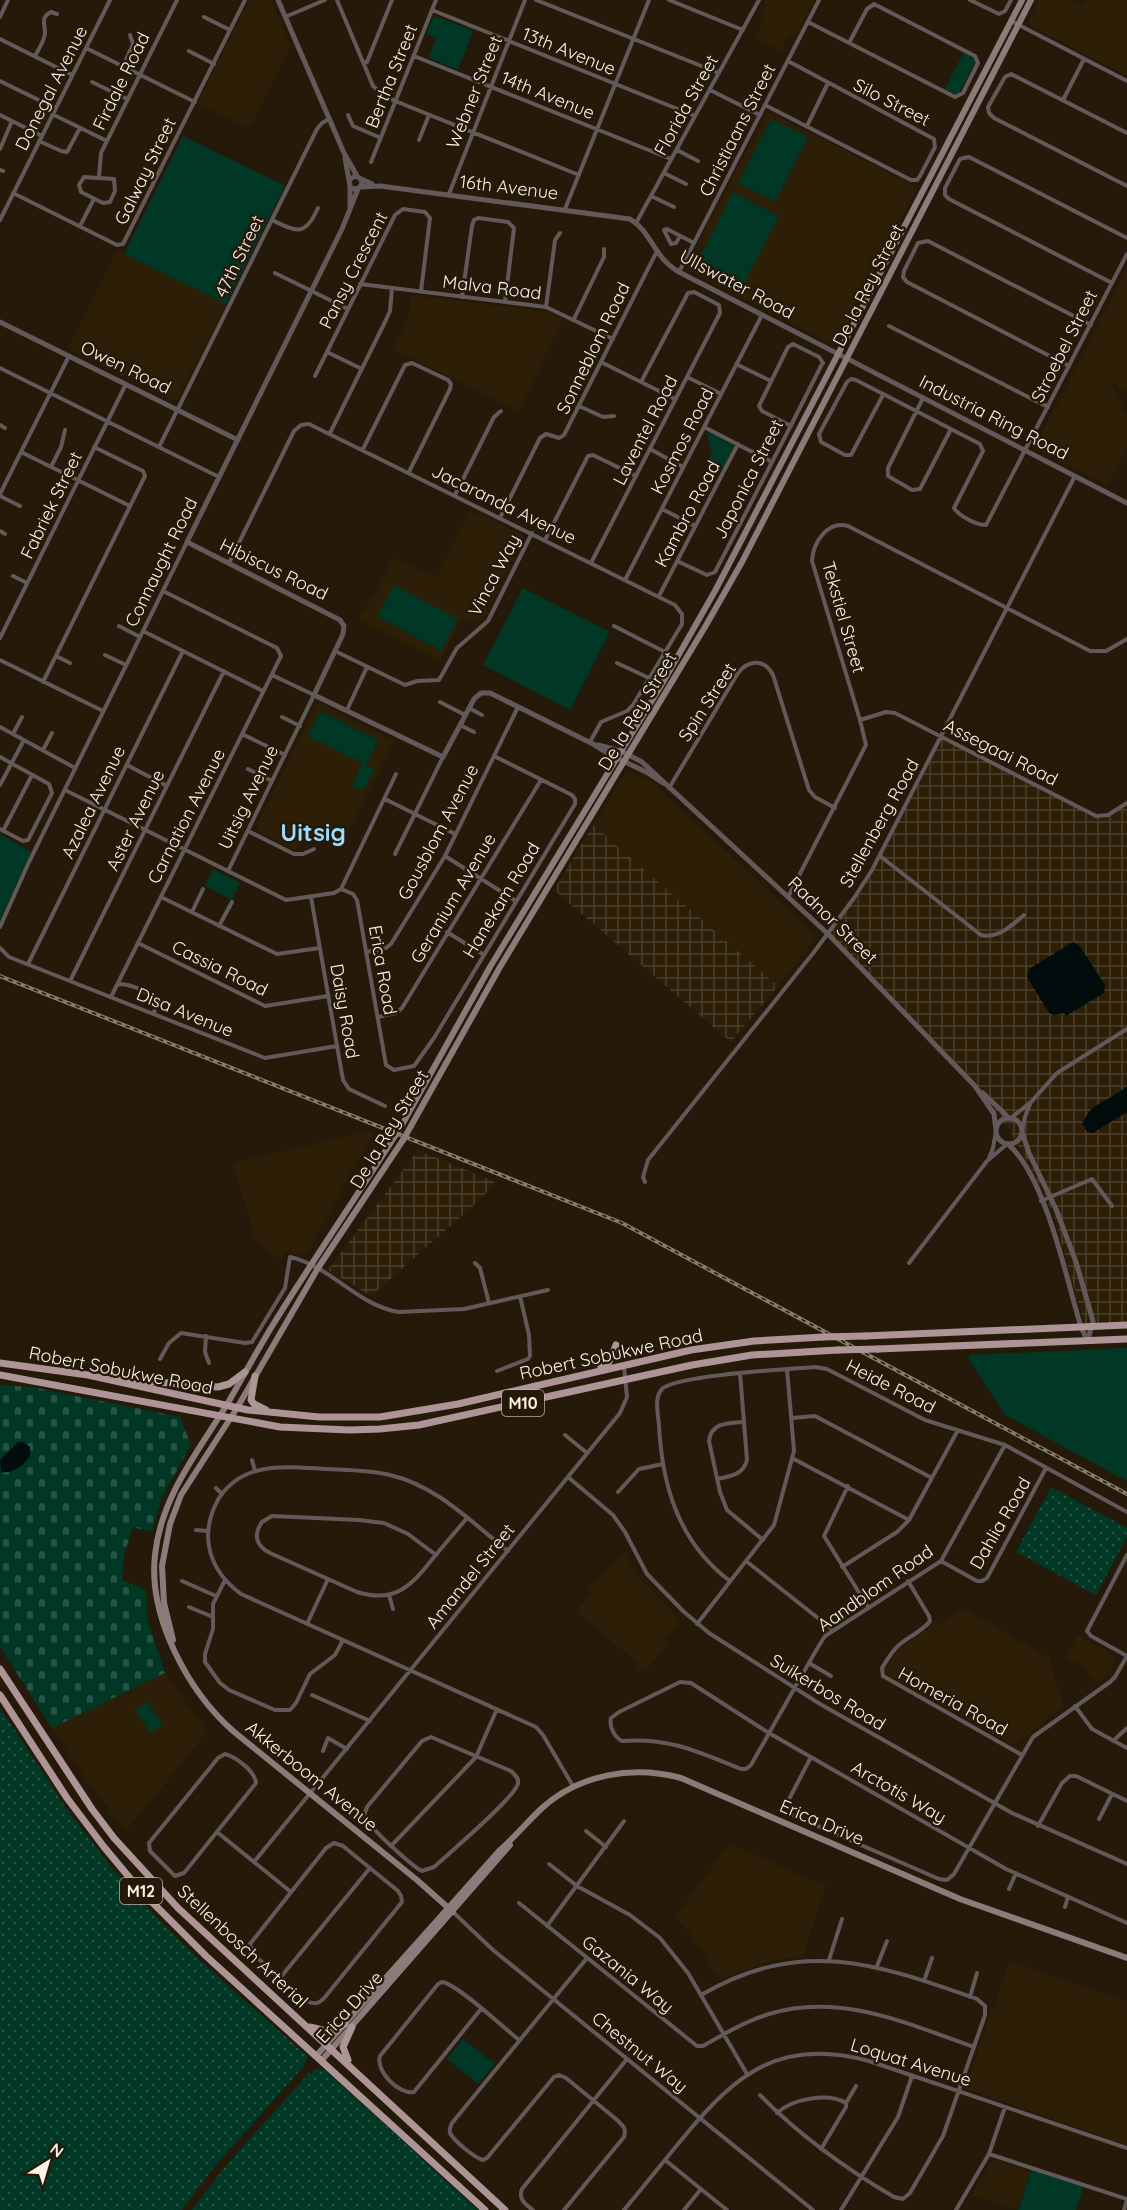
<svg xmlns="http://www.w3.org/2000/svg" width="1127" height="2210" font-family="Quicksand,sans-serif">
<defs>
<pattern id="industrial-grid" width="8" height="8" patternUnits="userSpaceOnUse" patternTransform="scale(1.5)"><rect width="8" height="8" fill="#2d1f07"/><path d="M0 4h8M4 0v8" fill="none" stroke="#4c402b"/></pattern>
<pattern id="grass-dots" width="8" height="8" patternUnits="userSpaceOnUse" patternTransform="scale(1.5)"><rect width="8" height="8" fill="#003725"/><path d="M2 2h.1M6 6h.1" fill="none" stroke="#265445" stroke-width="1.8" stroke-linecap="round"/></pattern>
<pattern id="cemetery-stones" width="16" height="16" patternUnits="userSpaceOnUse" patternTransform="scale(1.5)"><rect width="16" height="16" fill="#003725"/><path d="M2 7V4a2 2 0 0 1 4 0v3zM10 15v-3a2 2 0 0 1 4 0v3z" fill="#265445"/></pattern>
</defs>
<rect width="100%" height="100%" fill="#251a09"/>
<path fill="#2d1f07" d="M249 0H271L291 46 250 128 198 103Z
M766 0H815L795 36 790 33 780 51 755 38 764 20 760 18 767 6 764 4Z
M1039 0H1072L1083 6 1086 0H1127V76L1031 26 1028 21Z
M771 113 917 187 837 344 834 345 779 317 780 314 775 311 772 313 685 268 766 114Z
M117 250 226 304 177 400H173L68 348Z
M1127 268V391L1112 384 1127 414V448L1108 485 1034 448Z
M411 295 548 312 563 319 518 411 393 349 407 320Z
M470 510 524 536 482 621 474 624 461 619 440 661 358 620 376 592 394 558 437 577Z
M320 703 394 740 339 850 312 837 306 838 295 850 257 830V825L316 705Z
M627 771 647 778 813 932 814 940 778 986 593 825Z
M374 1131 306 1254 285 1251 282 1260 259 1244 254 1235 233 1163 363 1132Z
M625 1552 636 1575 681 1620 665 1639 669 1643 647 1670 643 1667 640 1671 635 1667 638 1663 576 1611 591 1593 588 1590Z
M963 1608 1049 1658 1064 1706 1014 1745 887 1675 886 1670 895 1653 902 1646 927 1630 933 1622 939 1625Z
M1078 1636 1114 1656 1116 1661 1107 1675 1095 1684 1083 1666 1066 1657Z
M165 1673 207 1732 126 1831 88 1782 52 1728Z
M729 1844 826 1886 803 1956 775 1960 720 1979 693 1937 675 1917Z
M1009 1961 1127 2002V2145L967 2089 966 2085 992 2009 996 2007V2001Z
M996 2160 1030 2172 1017 2209 972 2195 991 2162Z"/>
<path fill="url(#industrial-grid)" d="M942 737 1093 815 1103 817 1127 804V1325L1085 1327 1055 1219 1043 1191 1010 1131 975 1086 828 935 872 870Z
M593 825 778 986 731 1042 554 890Z
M418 1150 495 1182 483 1197 371 1296 328 1270Z"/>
<path fill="url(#grass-dots)" d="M1051 1487 1127 1528V1537L1096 1595 1016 1552Z
M0 1708 68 1811 112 1868 155 1916 203 1963 307 2056 306 2062 297 2074 213 2168 182 2210H0Z
M315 2069 325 2070 478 2210H192L228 2163 309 2073 311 2074Z"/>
<path fill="url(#cemetery-stones)" d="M0 1385 32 1387 180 1417 191 1445 161 1499 152 1532 133 1527 124 1555 122 1580 146 1590 147 1618 165 1673 52 1728 0 1647Z"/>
<path fill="#003725" d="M436 16 473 31 458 70 429 58 436 38 426 34 433 18Z
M964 52 974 58 975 63 959 93 955 94 945 89Z
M771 119 808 137 775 202 738 183Z
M183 136 285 186 226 304 124 254Z
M733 192 779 216 742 288 696 265Z
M708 432 734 445 723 470 707 462 712 453 707 434Z
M394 585 458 619 441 651 377 616Z
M523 588 610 632 570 710 483 665Z
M320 711 378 740 366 765 374 769 363 791 352 785 362 763 308 736Z
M0 834 31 852 0 921Z
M213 869 240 883 232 900 205 886Z
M1127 1348V1481L1005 1415 968 1358 970 1355Z
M147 1702 163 1725 151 1733 135 1710Z
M463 2039 495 2064 478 2084 447 2059Z
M1032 2168 1084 2185 1076 2210H1018Z"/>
<path fill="#020c0d" d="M1073 942 1079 945 1105 985 1104 993 1066 1016 1064 1013 1054 1015 1049 1013 1027 977 1029 969Z
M1127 1087V1112L1093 1133 1087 1132 1082 1123 1091 1109Z
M18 1442H23L30 1447V1456C24 1465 12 1474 1 1472L0 1460Z"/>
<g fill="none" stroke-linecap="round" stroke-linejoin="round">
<path stroke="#64595a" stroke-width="4" d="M337 0 373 86 386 97 405 105 579 175
M536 0 719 73
M669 0 743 30
M970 0 999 14 1005 11 1011 0
M432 10 695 116
M0 17 8 0
M204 17 230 30
M285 17 325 0
M1011 21 1127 81
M808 22 955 97 963 93 978 63 975 56 874 4 867 9 849 43
M0 39 72 75
M86 48 195 102
M189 51 214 64
M35 56C38 50 45 40 45 33 45 23 40 18 51 12L57 14
M414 56 671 159
M364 63 367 62 392 0
M123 66 133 44 130 35
M0 81 55 108
M92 82 127 99
M710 90 760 115
M1063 100 1084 59
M765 105 911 180H917L920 176 935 147 934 139 788 61
M52 114 107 141
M0 115 42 136
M348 115 353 126 381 138
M807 126 828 83
M1127 133 1011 74 1005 77 988 107 989 113 994 118 1127 186
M419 140 429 115
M39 141 61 151 67 152 80 128
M0 149 12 121
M677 150 698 161
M371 162 436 0
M0 170 3 171
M664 173 686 184
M84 177 114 179 115 191 110 202 103 203 81 192 79 185Z
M99 177 101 153 177 0
M13 193 117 245 123 244 245 0
M449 194 525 0
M651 196 674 207
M565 209 649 0
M0 220 110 0
M272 220C297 232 305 237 318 208
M636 223 759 0
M80 226 94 199
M680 236 676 243 671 244 664 230 667 229 694 243
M679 272 819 0
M275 273 348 309
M1112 283 949 199 945 195V188L960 159 969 157 1127 238
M360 284 546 307 613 339
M462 297 472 226 474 220 478 218 508 222 514 228 505 302
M546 307 555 240 560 233
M574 319 604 257V249
M889 326 1048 407
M327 352 362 369
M601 362 675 399
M736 364 771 381
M1069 366 907 282 903 277 904 271 918 243 928 241 1091 325
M0 368 219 477
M315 376 395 215 403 209 425 212 430 218 421 291
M687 377 721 394
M883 395 851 455H845L821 442 819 434 847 382 851 379 856 380 980 444 983 451 954 508C959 516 976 525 986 525L1127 254
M923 398 888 468V476L912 490 920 489 951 429
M579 406 603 417 614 416
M0 425 5 428
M704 427 772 462
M330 433 385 322 390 311 392 288
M159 447 317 129 322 123 329 119
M363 449 405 365 412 363 448 380 451 384 450 389 409 472
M650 449 683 467
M21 452 130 506
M51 467 61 447 65 430
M0 494 69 356
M455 495 494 417 501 411
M0 496 20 506
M662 509 695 526
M500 518 540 438 546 434 559 438 564 435 656 253
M0 531 5 534
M545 540 588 456 593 455 636 476
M677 561 707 575 715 572C751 503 787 434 822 364L823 363 819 357 793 344 788 347 759 406 762 411 791 426
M229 563 294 431 301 425 309 424 675 605 682 614V624L633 705 627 711 601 722 590 742
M591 563 720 313 719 305 694 292 688 293 641 382
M13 576 27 583
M625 580 762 315
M659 596 738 444
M119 626 140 637
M614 626 665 652
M143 631 263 691
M0 638 126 384
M335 651 405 685 417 681 439 680 457 648 488 621 532 533
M105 655 126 665
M56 656 70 663
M0 660 103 711
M617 663 649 678
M43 682 145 476 143 471 94 447
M440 702 465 715
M469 708 482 715
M347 710 367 667
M282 717 300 726
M860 720 886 712 895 713 1096 816 1108 815 1127 803
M460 725 474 732
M0 727 75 768
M13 734 22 717
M242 734 285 755
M43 750 52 733
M0 757 49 784 52 793 28 840 23 841 0 829
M127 765 167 786
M248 769 272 781
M0 785 24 740
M669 788 738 673C749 659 765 659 773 675L809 790 815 797 835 808
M65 790 286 900 334 893 341 889
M385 799 455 834
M3 831 32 775
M248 831 294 854H303L314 849
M395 854 443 757
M445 856 516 901
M880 856 981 935C998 939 1012 925 1024 915
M228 871 314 695 272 675
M341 889 353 894 357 900 386 1065 394 1070 414 1066 434 1038 575 804V799L572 795 494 756
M341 889 396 774
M161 897 277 954 320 948
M311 897 343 1080 349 1089 385 1106
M788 897 866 745 860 720 812 561C813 542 828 520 848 526L1090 651H1106L1127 639
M192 912 203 889
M219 926 232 902
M0 927 29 862 187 542
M447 932 484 955
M138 943 265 1006 328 996
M0 948 9 957 265 1058 337 1046
M366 952 386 948 391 944 445 856 518 707
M28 964 183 651
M70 981 224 671
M118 984C131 984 150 991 156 1003L154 1014
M111 997 281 656 277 648 163 591
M378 1017 396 1013 402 1008 541 780
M1011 1118 1032 1101 1057 1073 1127 1029
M1022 1131 1025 1117 1030 1104
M989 1158 993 1148 996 1131
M645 1182 643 1177 648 1160 814 952 854 898 872 870 1075 476
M1041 1201 1092 1179 1112 1206
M475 1263 480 1268 489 1303
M909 1263 987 1161 1007 1144
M206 1336 205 1352 209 1363
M160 1359 169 1343 181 1333 245 1343 252 1342 285 1288 290 1257C331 1266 358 1306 399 1312L464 1309 548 1290
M497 1371 528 1359 530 1356 529 1335 520 1296
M792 1418 815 1416 932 1478
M744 1422C729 1423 711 1422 709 1441L720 1492 727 1510 763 1540
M565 1435 587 1453
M1005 1445 941 1561 825 1636C815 1651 807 1667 798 1682 783 1709 767 1737 751 1765L746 1769H741C699 1752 668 1737 622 1741 614 1737 609 1726 611 1718L619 1712 680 1682 691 1683 769 1733 1006 1869 1127 1923
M792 1458 909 1520
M252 1460 255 1471
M568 1477 613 1515 625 1532 647 1574 683 1611 709 1633 820 1704 1012 1813 1127 1864
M717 1479C731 1476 743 1475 747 1460L740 1373
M848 1486 824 1536 868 1607
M216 1488 222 1494
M618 1492 639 1469 663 1464
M196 1530 208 1531
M508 1551C471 1522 437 1486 390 1475 370 1470 348 1470 327 1469 288 1467 244 1460 219 1498 212 1510 208 1523 208 1537 209 1562 222 1580 241 1594L536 1727 543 1735 573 1786
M436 1555 408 1534 384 1523 359 1520 272 1516 262 1522C253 1535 256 1546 270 1553L357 1592C396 1604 412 1585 434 1557 445 1544 456 1531 467 1518
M1127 1555 1087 1631 1091 1636 1127 1656
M746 1561 833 1630
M941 1561 977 1581H982L987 1578 1046 1468
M842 1567 897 1532 909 1520 958 1430
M225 1580 213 1604V1629L205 1654V1662L220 1683 229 1690 275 1710H290L296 1703 310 1674 335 1655 343 1640
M182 1581 216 1596
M730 1581C679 1543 662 1486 659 1425 658 1414 654 1397 662 1389 676 1375 790 1369 815 1367L827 1369 925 1420 1005 1445 1127 1512
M908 1581 929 1616 930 1621C922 1632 909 1636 899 1645 892 1651 887 1660 882 1668L883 1676 1022 1755
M389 1595 393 1609
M189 1607 213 1617
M307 1624 328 1579
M697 1624 774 1525 794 1451 787 1369
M809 1663 831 1676
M312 1695 370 1721
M1075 1706 1092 1729 1127 1748
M431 1737 511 1771C515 1775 519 1778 518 1783 517 1796 448 1854 434 1867L422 1871C412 1866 366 1825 365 1816 364 1812 366 1811 367 1807L422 1741Z
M1113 1741 1127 1728
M323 1751 328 1738 347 1749
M225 1754C236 1757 255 1771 256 1783L184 1873 175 1876 150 1851 149 1843 218 1758Z
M811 1757 787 1803 786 1808 790 1814 939 1879 947 1880 954 1874 1033 1737 1110 1682 1115 1677 1127 1656
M1099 1819 1112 1794
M1038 1826 1062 1783 1070 1776H1076L1127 1801
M586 1831 606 1847
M217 1832 291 1892
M334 1843 343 1846 398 1891 401 1896 402 1902 325 1997C319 2004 315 2005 306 2001L253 1954 250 1944 326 1848Z
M391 1846 476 1757 497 1709
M254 1862 620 1413 627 1397 624 1366
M549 1864 577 1886 630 1915 660 1938 688 1973 747 2074
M1009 1889 1016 1873
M519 1903 697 2046H703C724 2034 746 2021 769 2014 840 1992 908 2024 974 2047
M1065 1907 1068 1897
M453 1912 493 1950 813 2210
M547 1926 624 1821
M829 1960 842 1919
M877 1966 887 1941
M280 1978 370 1868
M924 1981 932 1958
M701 1995C802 1937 875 1963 977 1999L985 2006V2015L943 2136 910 2193 903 2199 894 2197C845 2168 800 2136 760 2095
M970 1997 977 1973
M481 2009 414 2092C399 2095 375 2071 380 2056L438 1984 442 1982C456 1983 505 2029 519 2040
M777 2113C792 2099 828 2092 846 2103
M821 2149 846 2107V2103L856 2086
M989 2154 1127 2199
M665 2160 727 2210
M533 2210C525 2204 518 2199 522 2189L627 2059
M564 2210 624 2137C627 2128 622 2125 616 2119L566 2078 559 2075 554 2077 487 2158 483 2160C475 2158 454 2141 450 2133 449 2129 450 2128 452 2123L587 1958
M624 2210C644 2186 663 2162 683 2138 736 2073 781 2037 869 2061L1127 2148
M684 2210 701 2189
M841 2210 898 2117 912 2076
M956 2210 989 2154 1005 2107
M1124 2210 1127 2200"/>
<path stroke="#64595a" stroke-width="5" d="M278 0 344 153 357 176
M345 158 349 180
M361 179 362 184 359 188 354 189 350 187 349 180 355 176 372 184
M360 187 380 186 630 219C652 232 653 257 679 272L1127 503
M358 189 342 229 187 542 340 620 344 626 343 634 314 695 443 757 474 699 481 693H490L593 744 611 755 648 773 663 783
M350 206V187
M0 322 238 440
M598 745 621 751 642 762 828 934 975 1086 994 1114 996 1130
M983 1093 1009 1118
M996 1131a13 13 0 1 1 26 0a13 13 0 1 1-26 0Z
M1022 1132 1029 1153 1056 1209 1076 1262 1093 1321 1088 1340
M1008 1144C1046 1177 1066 1278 1081 1327L1087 1340"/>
<path stroke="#8d7b7c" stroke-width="6" d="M403 1123 490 967 662 684 715 591 1022 0
M411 1126 500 967 705 627 742 562 1031 0
M395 1136C355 1199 313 1260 274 1323 258 1349 244 1375 229 1401 199 1451 161 1496 155 1555 148 1617 188 1691 233 1731L417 1880 453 1912
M173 1640 164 1603 162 1566 170 1524 181 1495 237 1408 318 1268 403 1140
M317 2055 500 1850C515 1837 528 1821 542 1808 580 1774 633 1765 681 1778L960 1899 1127 1958
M322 2060 510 1845"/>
<path stroke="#ad9597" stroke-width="7" d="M865 1336 1127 1325
M878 1349 1127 1339
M0 1363 88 1375 248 1410 319 1417H380L458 1404 691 1350 754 1341 823 1337
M601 1367 609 1362 616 1345
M0 1375 280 1427 349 1430 380 1429 419 1425 692 1365 752 1355 838 1350
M255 1376 251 1400 254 1404 266 1410
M120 1379 218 1387 229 1384 245 1372
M0 1669 92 1809 114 1838 178 1908 505 2210
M0 1695 67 1798 104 1847 139 1889 206 1956 485 2210
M310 2027 330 2032 345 2024
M348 2060 343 2047 352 2027"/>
<g stroke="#857c6d" stroke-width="4">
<path id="rail" d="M0 976 622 1223 1127 1494"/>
</g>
<use href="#rail" stroke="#251a09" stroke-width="1.5" stroke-dasharray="4.5" stroke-linecap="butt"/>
<path stroke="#8d7b7c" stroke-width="6" d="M395 1136 403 1123
M403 1140 411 1126"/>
<path stroke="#ad9597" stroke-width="7" d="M823 1337 865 1336
M838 1350 878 1349"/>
</g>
<g text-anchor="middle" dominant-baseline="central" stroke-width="5" stroke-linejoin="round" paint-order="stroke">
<g fill="#251a09" stroke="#bab1a4" stroke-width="1.5">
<rect x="502" y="1390" width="42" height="26" rx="4.5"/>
<rect x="120" y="1878" width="42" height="26" rx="4.5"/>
</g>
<g font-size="16" font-weight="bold" fill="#faf2e7">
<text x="523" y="1403">M10</text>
<text x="141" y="1891">M12</text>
</g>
<g font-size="18" fill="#faf2e7" stroke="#251a09">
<text transform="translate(569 51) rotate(22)">13th Avenue</text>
<text transform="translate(391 76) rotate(-68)">Bertha Street</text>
<text transform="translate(121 81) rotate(-64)">Firdale Road</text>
<text transform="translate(51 88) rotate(-63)">Donegal Avenue</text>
<text transform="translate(474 92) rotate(-68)">Webner Street</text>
<text transform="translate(548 95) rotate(22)">14th Avenue</text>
<text transform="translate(892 102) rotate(27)">Silo Street</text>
<text transform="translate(686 105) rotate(-61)">Florida Street</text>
<text transform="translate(737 130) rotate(-63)">Christiaans Street</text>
<text transform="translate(145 171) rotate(-64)">Galway Street</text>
<text transform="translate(509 187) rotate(7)">16th Avenue</text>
<text transform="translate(239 256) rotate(-64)">47th Street</text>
<text transform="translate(353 270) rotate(-63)">Pansy Crescent</text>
<text transform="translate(737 284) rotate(28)">Ullswater Road</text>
<text transform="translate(868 285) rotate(-63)">De la Rey Street</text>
<text transform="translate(492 287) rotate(7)">Malva Road</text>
<text transform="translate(1064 346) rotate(-63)">Stroebel Street</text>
<text transform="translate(593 348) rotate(-64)">Sonneblom Road</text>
<text transform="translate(126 367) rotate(26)">Owen Road</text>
<text transform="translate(994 417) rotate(27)">Industria Ring Road</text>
<text transform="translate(645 430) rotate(-63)">Laventel Road</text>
<text transform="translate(682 441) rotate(-63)">Kosmos Road</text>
<text transform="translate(748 479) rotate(-63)">Japonica Street</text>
<text transform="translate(504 504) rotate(26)">Jacaranda Avenue</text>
<text transform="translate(51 505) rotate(-64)">Fabriek Street</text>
<text transform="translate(687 514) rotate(-62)">Kambro Road</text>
<text transform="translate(161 562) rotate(-64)">Connaught Road</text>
<text transform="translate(274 569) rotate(26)">Hibiscus Road</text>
<text transform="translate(494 575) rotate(-62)">Vinca Way</text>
<text transform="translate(844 617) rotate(74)">Tekstiel Street</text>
<text transform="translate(707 702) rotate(-57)">Spin Street</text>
<text transform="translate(637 711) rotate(-59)">De la Rey Street</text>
<text transform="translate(1001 752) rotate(27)">Assegaai Road</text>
<text transform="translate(248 797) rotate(-64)">Uitsig Avenue</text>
<text transform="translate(93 802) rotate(-64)">Azalea Avenue</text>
<text transform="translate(186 816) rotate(-63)">Carnation Avenue</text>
<text transform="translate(135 820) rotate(-64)">Aster Avenue</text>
<text transform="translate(879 823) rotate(-61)">Stellenberg Road</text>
<text transform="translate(438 832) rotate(-62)">Gousblom Avenue</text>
<text transform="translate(453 898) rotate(-59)">Geranium Avenue</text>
<text transform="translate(501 900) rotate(-59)">Hanekam Road</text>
<text transform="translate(833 920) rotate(44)">Radnor Street</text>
<text transform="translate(220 968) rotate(26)">Cassia Road</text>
<text transform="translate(383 970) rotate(80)">Erica Road</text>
<text transform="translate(345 1011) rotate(80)">Daisy Road</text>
<text transform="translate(185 1012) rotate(22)">Disa Avenue</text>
<text transform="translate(389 1129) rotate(-59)">De la Rey Street</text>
<text transform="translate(611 1354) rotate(-12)">Robert Sobukwe Road</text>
<text transform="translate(121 1370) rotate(11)">Robert Sobukwe Road</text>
<text transform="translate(891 1386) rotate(27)">Heide Road</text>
<text transform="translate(1000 1523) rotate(-60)">Dahlia Road</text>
<text transform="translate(470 1576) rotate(-51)">Amandel Street</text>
<text transform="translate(875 1588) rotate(-35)">Aandblom Road</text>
<text transform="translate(828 1692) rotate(31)">Suikerbos Road</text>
<text transform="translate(953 1701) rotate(29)">Homeria Road</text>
<text transform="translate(312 1776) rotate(39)">Akkerboom Avenue</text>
<text transform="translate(899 1792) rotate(30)">Arctotis Way</text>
<text transform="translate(822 1822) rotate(23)">Erica Drive</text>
<text transform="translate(243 1946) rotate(43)">Stellenbosch Arterial</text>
<text transform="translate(628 1974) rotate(39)">Gazania Way</text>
<text transform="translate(349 2007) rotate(-48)">Erica Drive</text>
<text transform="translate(640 2052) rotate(39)">Chestnut Way</text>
<text transform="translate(911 2062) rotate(17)">Loquat Avenue</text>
</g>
<g font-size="24" font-weight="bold" fill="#9bddfd" stroke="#251a09">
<text x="313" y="832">Uitsig</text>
</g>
</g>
<g transform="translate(48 2162) rotate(37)" stroke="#251a09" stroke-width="4.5" paint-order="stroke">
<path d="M0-4.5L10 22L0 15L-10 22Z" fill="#faf2e7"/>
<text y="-9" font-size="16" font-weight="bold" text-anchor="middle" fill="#faf2e7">N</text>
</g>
</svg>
